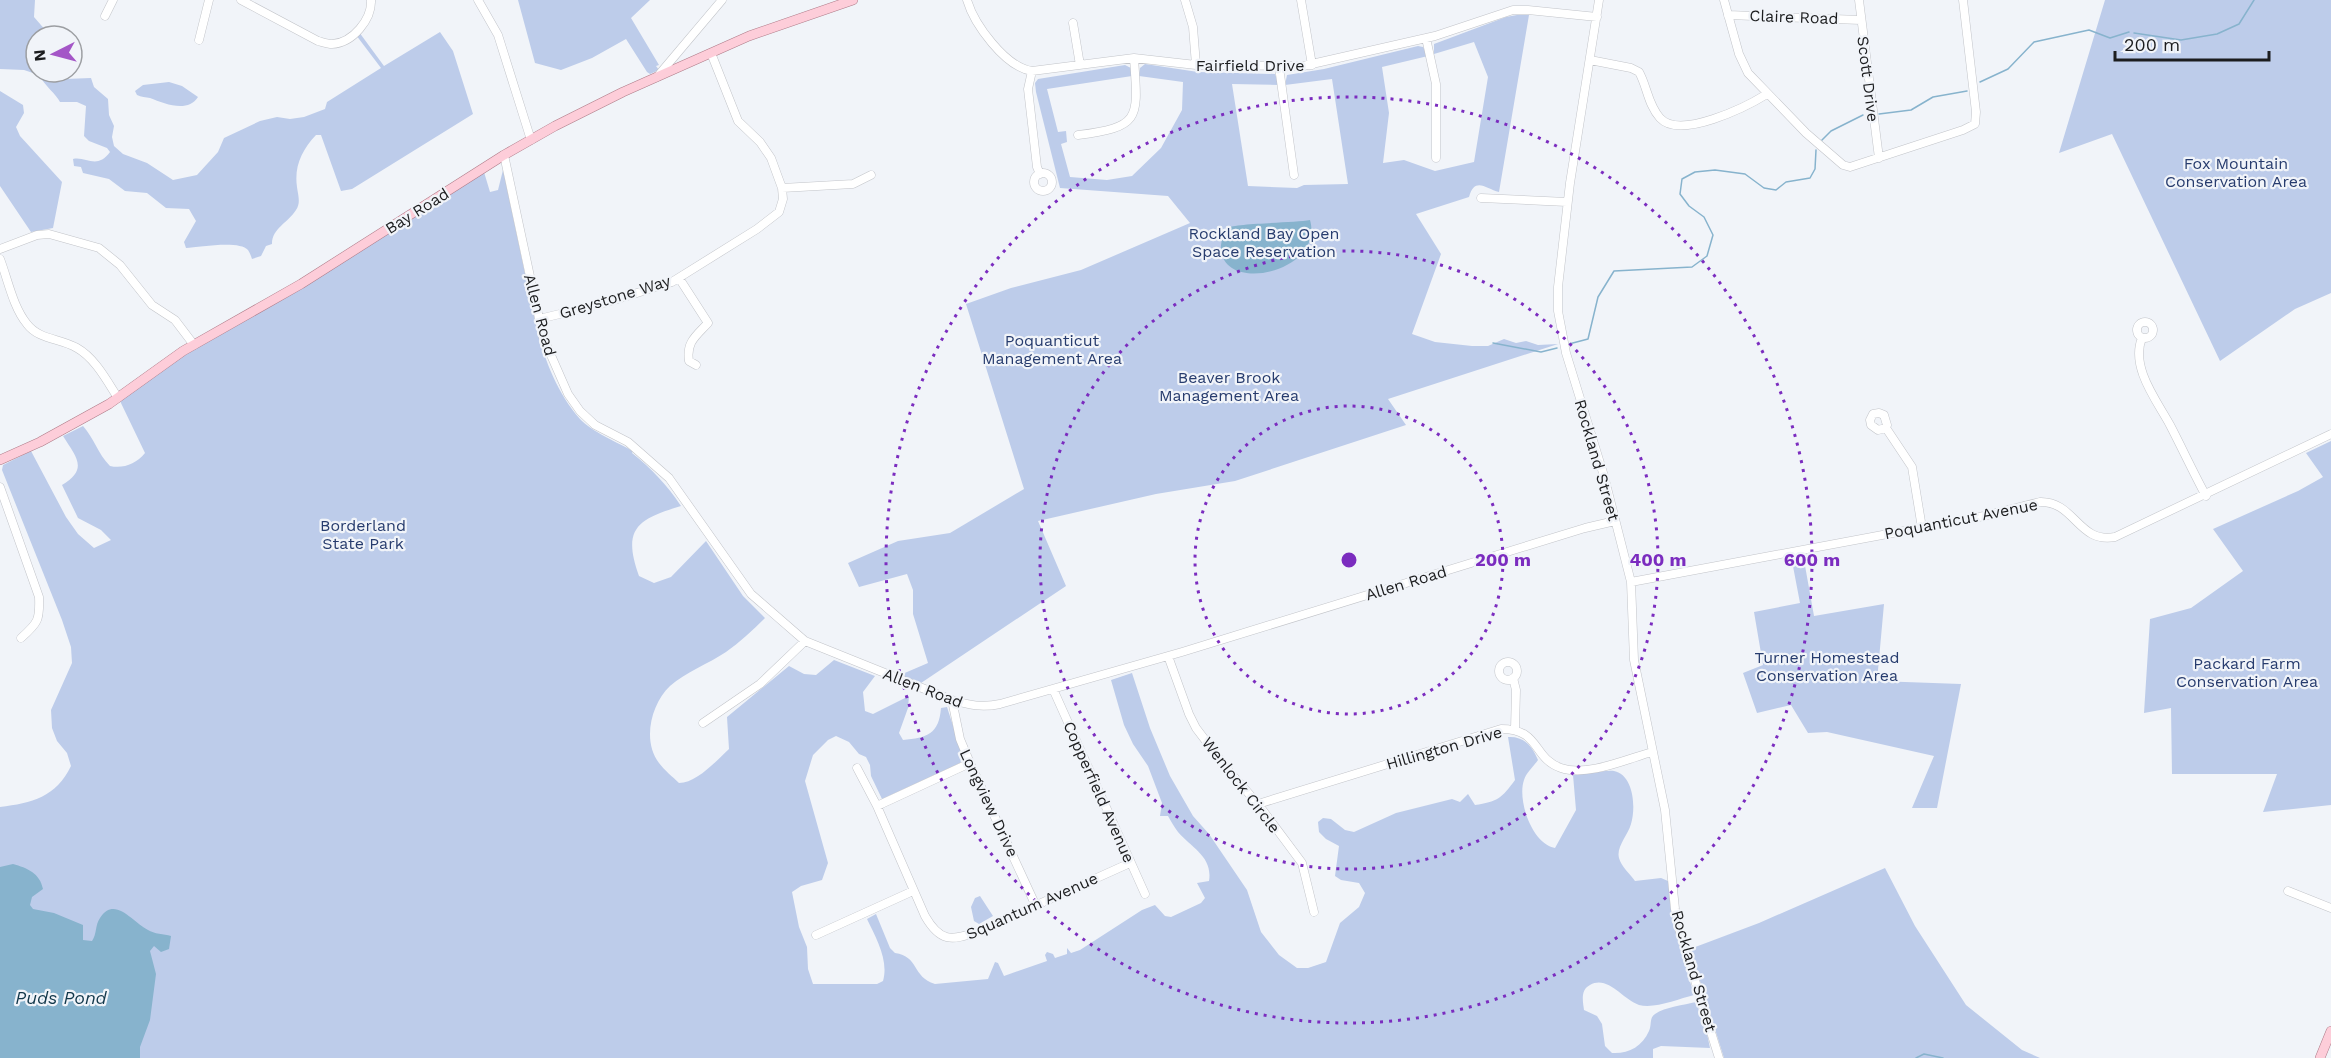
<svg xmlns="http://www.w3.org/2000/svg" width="2331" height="1058" font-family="'Work Sans',sans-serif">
<rect width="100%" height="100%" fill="#f1f4f9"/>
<path fill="#bdccea" d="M0 0H35L34 17 47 32 46 36H36V48L33 53V59L36 60V72H59L65 79 91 78 94 87 108 99 109 115 114 126 112 137 114 146 123 154 147 163 173 180 197 175 218 152 224 138 260 121 277 117 290 119 304 117 325 109 327 102 381 68 356 35 359 32 384 66 440 32 453 51 473 114 352 189 341 191 321 135H316C302 150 294 166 297 187 298 195 301 203 296 210 288 223 272 228 272 244L266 246 261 256 252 259C251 256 250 253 248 250 240 240 199 247 186 248L184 242 196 221 189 209 166 208 147 193 125 191 109 179 83 173 81 167 74 166 73 159C86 156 97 170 110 152L107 148 89 141 84 136 86 106 77 102H60C56 94 45 86 39 75L24 70 0 69Z
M518 0H650L631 18 659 65 656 66 659 70 650 74 647 72 626 39 592 58 561 70 535 63Z
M2105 0H2331V293L2295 309 2220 361 2112 134 2059 153Z
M1517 15H1529L1499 192C1486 189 1475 176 1469 197L1416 214 1441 254 1412 334 1435 342 1472 346H1488L1504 339 1516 343 1526 341 1538 345 1558 344 1388 399 1406 425 1235 481 1156 494 1038 521 1066 586 921 683 900 675 928 663 913 614V590L907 574 859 587 848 563 898 541 950 533 1024 489 966 304 1011 288 1081 270 1190 223 1168 196 1060 188 1036 92 1035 83 1038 79 1125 65 1131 68 1132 76 1047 89 1058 132 1066 131 1067 142 1061 144 1070 177 1107 180 1132 176 1161 148 1182 110 1183 82 1139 76 1140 68 1145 64 1198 72 1275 74 1279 85 1232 84 1248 186 1297 188 1304 185 1348 184 1332 79 1285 85 1287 75 1324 69 1418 46 1423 47 1428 56 1382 67 1389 113 1383 163 1404 160 1435 171 1474 162 1488 77 1474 42 1434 54V44L1506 17Z
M169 82 182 86 198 97C188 113 165 104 150 98 146 97 141 97 137 95L135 91 143 85Z
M0 91 23 105 24 113 16 127 20 136 62 182 53 228 31 232 0 186Z
M503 170 537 330C545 361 558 394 580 419 591 431 618 443 633 451L632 453C652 469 667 485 681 506 637 519 622 529 639 576L654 583 671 577 706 541 743 596 765 618C753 630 740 642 726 652 708 664 686 672 670 686 651 704 642 741 659 763 664 770 673 777 679 783 697 783 717 760 729 749L727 717 789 666 804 674 816 675 834 660 875 676 863 692 865 711 873 714 909 696 908 708 899 733 903 740C927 738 939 734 941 708L947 707 963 757 960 763 882 799 871 776 870 765 866 757 859 754 849 742 836 736 828 740 813 755 805 781 828 863 822 880 801 886 792 892 799 927 807 947 808 969 813 984H877L883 981C889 960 876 938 867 919L876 914 890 948 895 953C919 956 912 977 935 984L988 979 995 962 998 963 1004 976 1047 961 1045 955 1047 952 1053 954 1055 958 1067 954V948L1071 953 1080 950 1142 910 1155 905 1165 916 1171 917 1201 903 1205 898 1197 883 1209 881C1213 857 1192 848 1178 832 1174 827 1171 821 1168 816H1160L1162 803 1148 766 1133 744 1124 725 1111 680 1132 673 1150 728 1170 776 1193 816 1209 834 1247 890 1261 932 1279 955 1297 968H1308L1326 962 1340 923 1359 907 1365 893 1359 883 1341 880 1335 876 1339 846 1326 839 1319 832 1318 822 1323 818 1331 819 1345 830 1354 832 1396 813 1452 799 1460 802 1468 794 1475 805C1497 802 1502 798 1515 780L1508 737C1524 736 1532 746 1538 760 1534 766 1526 773 1524 780 1517 800 1532 844 1555 848L1576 810 1573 775C1581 774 1609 770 1614 771 1634 775 1636 808 1631 824 1628 835 1616 847 1619 858 1621 866 1630 874 1635 881L1661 878 1668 881 1672 919 1694 995C1678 999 1655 1009 1639 1005 1622 999 1608 975 1590 985 1580 990 1583 1002 1584 1010L1597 1016 1602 1024 1605 1046 1612 1053C1628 1054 1642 1047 1649 1031 1652 1025 1649 1018 1655 1014 1665 1007 1684 1005 1696 1002L1706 1029 1710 1048 1661 1046 1653 1049V1058H0V807C32 803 56 797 71 766L67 753 57 741 52 728 51 710 72 663 71 647 62 620 2 470 3 465 31 451 66 517 78 534 94 548 111 540 101 530 78 518 62 485C89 469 76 457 63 436L83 426C94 438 98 454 110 466 123 469 136 464 145 453L120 401 182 357 484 172 490 192 498 190Z
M2331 441V805L2263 812 2277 774H2172L2171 708 2144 713 2150 619 2191 608 2243 571 2213 529 2298 491 2323 477 2306 453Z
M1808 554 1804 560 1814 616 1884 604 1877 681 1961 684 1937 808H1912L1934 756 1827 732 1808 733 1791 705 1757 713 1743 673 1763 665 1754 612 1800 603 1792 561 1787 557Z
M1885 868 1915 926 1966 1005 2022 1050 2040 1058H1724L1690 949 1759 923Z
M980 896 993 916 979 924 974 921 971 907 975 898Z"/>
<path fill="#87b3cd" d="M1310 220C1325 273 1218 296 1221 245 1222 240 1223 231 1227 228 1235 223 1295 223 1310 220Z
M13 864C27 868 40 873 43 889L32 897 30 905 33 909 54 913 83 925V940L92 941C97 934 95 925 100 918 115 895 133 923 148 930 154 934 164 934 171 936L169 949 161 952 154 946 150 951 156 974 150 1020 140 1047V1058H0V867Z"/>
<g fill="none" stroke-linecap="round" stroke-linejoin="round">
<path stroke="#87b3cd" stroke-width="1.5" d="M2134 33 2181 40 2217 34 2239 24 2254 0
M1980 82 2008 69 2034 42 2089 30 2110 38 2129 32
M1879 114 1911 110 1933 97 1967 91
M1822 140 1831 131 1863 115
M1493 343 1541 352 1557 348
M1569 344 1588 339 1598 297 1614 271 1692 267 1707 256 1713 235 1704 217 1689 206 1680 194 1682 179 1695 172 1715 170 1745 174 1764 188 1776 190 1786 182 1810 178 1815 169 1816 150
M1916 1058 1924 1054 1943 1058"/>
<g stroke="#c2c4c9" stroke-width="9">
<path id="minor" d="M241 0 318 41C322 42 328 44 332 44 353 43 372 19 371 0
M478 0 498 35 531 140
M967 0C974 24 1005 67 1032 71L1134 58 1196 65 1303 66 1435 36 1513 10H1528L1597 17
M1185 0 1193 27 1196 65
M1301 0 1312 65
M1599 0 1570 183 1558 287V311L1566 353 1604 476 1631 582 1634 660 1665 810 1675 909 1680 932 1719 1058
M1724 0 1739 54 1748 73 1806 133 1843 165 1850 167 1963 130 1975 124 1976 112 1963 0
M1859 0 1879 158
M1728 15 1861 20
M105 16 113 0
M1073 23 1080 65
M1426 38 1436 84V158
M199 40 209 0
M1590 60 1631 68 1639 72C1647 86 1648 105 1660 118 1680 140 1746 107 1767 94
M1279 67 1294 175
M1032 71 1028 89 1037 167 1040 174
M657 77 722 0
M1078 135C1142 127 1138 118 1134 58
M504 155 543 337 568 394 580 411 595 425 628 442 669 478 751 594 805 641 952 700C969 705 982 708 1000 704L1182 652 1585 528 1615 521
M1034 182a9 9 0 1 1 18 0a9 9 0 1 1-18 0Z
M782 188 853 184 871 175
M1481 198 1567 202
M0 249 37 235 49 234 99 248 120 265 152 305 175 320 194 345
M0 259C8 280 13 307 27 324 39 340 60 338 77 348 95 358 107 381 118 398
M679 278 708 323C696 336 686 342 689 361L696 365
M539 319 605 303 672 282 757 229 779 212 783 199 782 188 771 158 760 142 738 121 711 53
M2137 330a8 8 0 1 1 16 0a8 8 0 1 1-16 0Z
M2142 338C2130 367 2157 401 2170 425 2182 448 2193 472 2206 496
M1886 428 1887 425 1884 415 1879 413 1873 414 1870 420 1871 425 1878 430 1886 428 1912 467 1922 528
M0 487 39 597C40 620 38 623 21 638
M1631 582 1984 516 2040 502C2075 501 2078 544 2115 537L2331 434
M1168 656 1189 714 1196 728 1228 770 1258 804 1302 863 1314 912
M1499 671a9 9 0 1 1 18 0a9 9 0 1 1-18 0Z
M1513 678 1516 690 1515 729
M1053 689 1145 894
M952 700 960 739 970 763 1035 904
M703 723 760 684 805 641
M857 768 877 806 925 916C940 942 951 941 977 932L1130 863
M1258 804 1501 729C1541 729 1532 758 1561 768 1587 777 1627 759 1652 752
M877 806 970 763
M2288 891 2331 908
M816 935 913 891"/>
</g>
<g stroke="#ad7a87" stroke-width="10">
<path id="major" d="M0 460 40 442 109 404 183 351 301 284 504 155 555 126 623 92 749 36 853 0
M2320 1058 2331 1031"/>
</g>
<use href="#minor" stroke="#fff" stroke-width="8"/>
<use href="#major" stroke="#fdcdd9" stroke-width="9"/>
</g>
<g fill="none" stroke="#7b2cbf" stroke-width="3" stroke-dasharray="3 6">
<circle cx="1349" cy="560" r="154"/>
<circle cx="1349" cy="560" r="309"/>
<circle cx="1349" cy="560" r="463"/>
</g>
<g text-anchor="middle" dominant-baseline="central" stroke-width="4.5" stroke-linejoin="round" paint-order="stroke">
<g font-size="16" fill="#1c1d1f" stroke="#f1f4f9">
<text transform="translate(1794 17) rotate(2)">Claire Road</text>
<text x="1250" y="65">Fairfield Drive</text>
<text transform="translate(1868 79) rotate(83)">Scott Drive</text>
<text transform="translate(417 211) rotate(-32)">Bay Road</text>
<text transform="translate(615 297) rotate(-17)">Greystone Way</text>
<text transform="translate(540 315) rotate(75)">Allen Road</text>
<text transform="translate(1597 460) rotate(74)">Rockland Street</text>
<text transform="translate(1961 519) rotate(-11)">Poquanticut Avenue</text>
<text transform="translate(1406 583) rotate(-17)">Allen Road</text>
<text transform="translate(923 688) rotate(21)">Allen Road</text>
<text transform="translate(1444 748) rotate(-16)">Hillington Drive</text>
<text transform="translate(1241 785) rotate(52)">Wenlock Circle</text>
<text transform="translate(1099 792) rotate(66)">Copperfield Avenue</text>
<text transform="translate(989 803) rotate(65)">Longview Drive</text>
<text transform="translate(1032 906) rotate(-24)">Squantum Avenue</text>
<text transform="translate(1694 971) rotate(74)">Rockland Street</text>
</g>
<g font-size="16" fill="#273c6e" stroke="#f1f4f9">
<text x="2236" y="163">Fox Mountain<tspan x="2236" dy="18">Conservation Area</tspan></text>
<text x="1264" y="233">Rockland Bay Open<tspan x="1264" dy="18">Space Reservation</tspan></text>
<text x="1052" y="340">Poquanticut<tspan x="1052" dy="18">Management Area</tspan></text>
<text x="1229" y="377">Beaver Brook<tspan x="1229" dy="18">Management Area</tspan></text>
<text x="363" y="525">Borderland<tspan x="363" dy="18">State Park</tspan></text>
<text x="1827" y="657">Turner Homestead<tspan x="1827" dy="18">Conservation Area</tspan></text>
<text x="2247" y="663">Packard Farm<tspan x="2247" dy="18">Conservation Area</tspan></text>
</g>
<g font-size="18" font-style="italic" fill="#11374a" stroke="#f1f4f9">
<text x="61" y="997">Puds Pond</text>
</g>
</g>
<circle cx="1349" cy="560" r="9" fill="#7b2cbf" stroke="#f1f4f9" stroke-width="3"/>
<g font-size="18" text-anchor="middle" font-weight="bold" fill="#7b2cbf" stroke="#f1f4f9" stroke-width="4.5" stroke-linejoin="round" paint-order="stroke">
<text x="1503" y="566">200 m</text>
<text x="1658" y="566">400 m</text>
<text x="1812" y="566">600 m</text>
</g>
<g transform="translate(54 54) rotate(264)"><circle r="28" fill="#f1f4f9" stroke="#9c9ea2" stroke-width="1.5"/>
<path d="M0-4.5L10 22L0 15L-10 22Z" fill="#a456c7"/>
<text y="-9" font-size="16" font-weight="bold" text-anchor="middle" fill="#1c1d1f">N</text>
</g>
<path d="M2115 51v9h154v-9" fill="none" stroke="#1c1d1f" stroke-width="3"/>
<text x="2124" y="51" font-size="18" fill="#1c1d1f" stroke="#f1f4f9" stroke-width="4.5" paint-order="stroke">200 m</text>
</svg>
